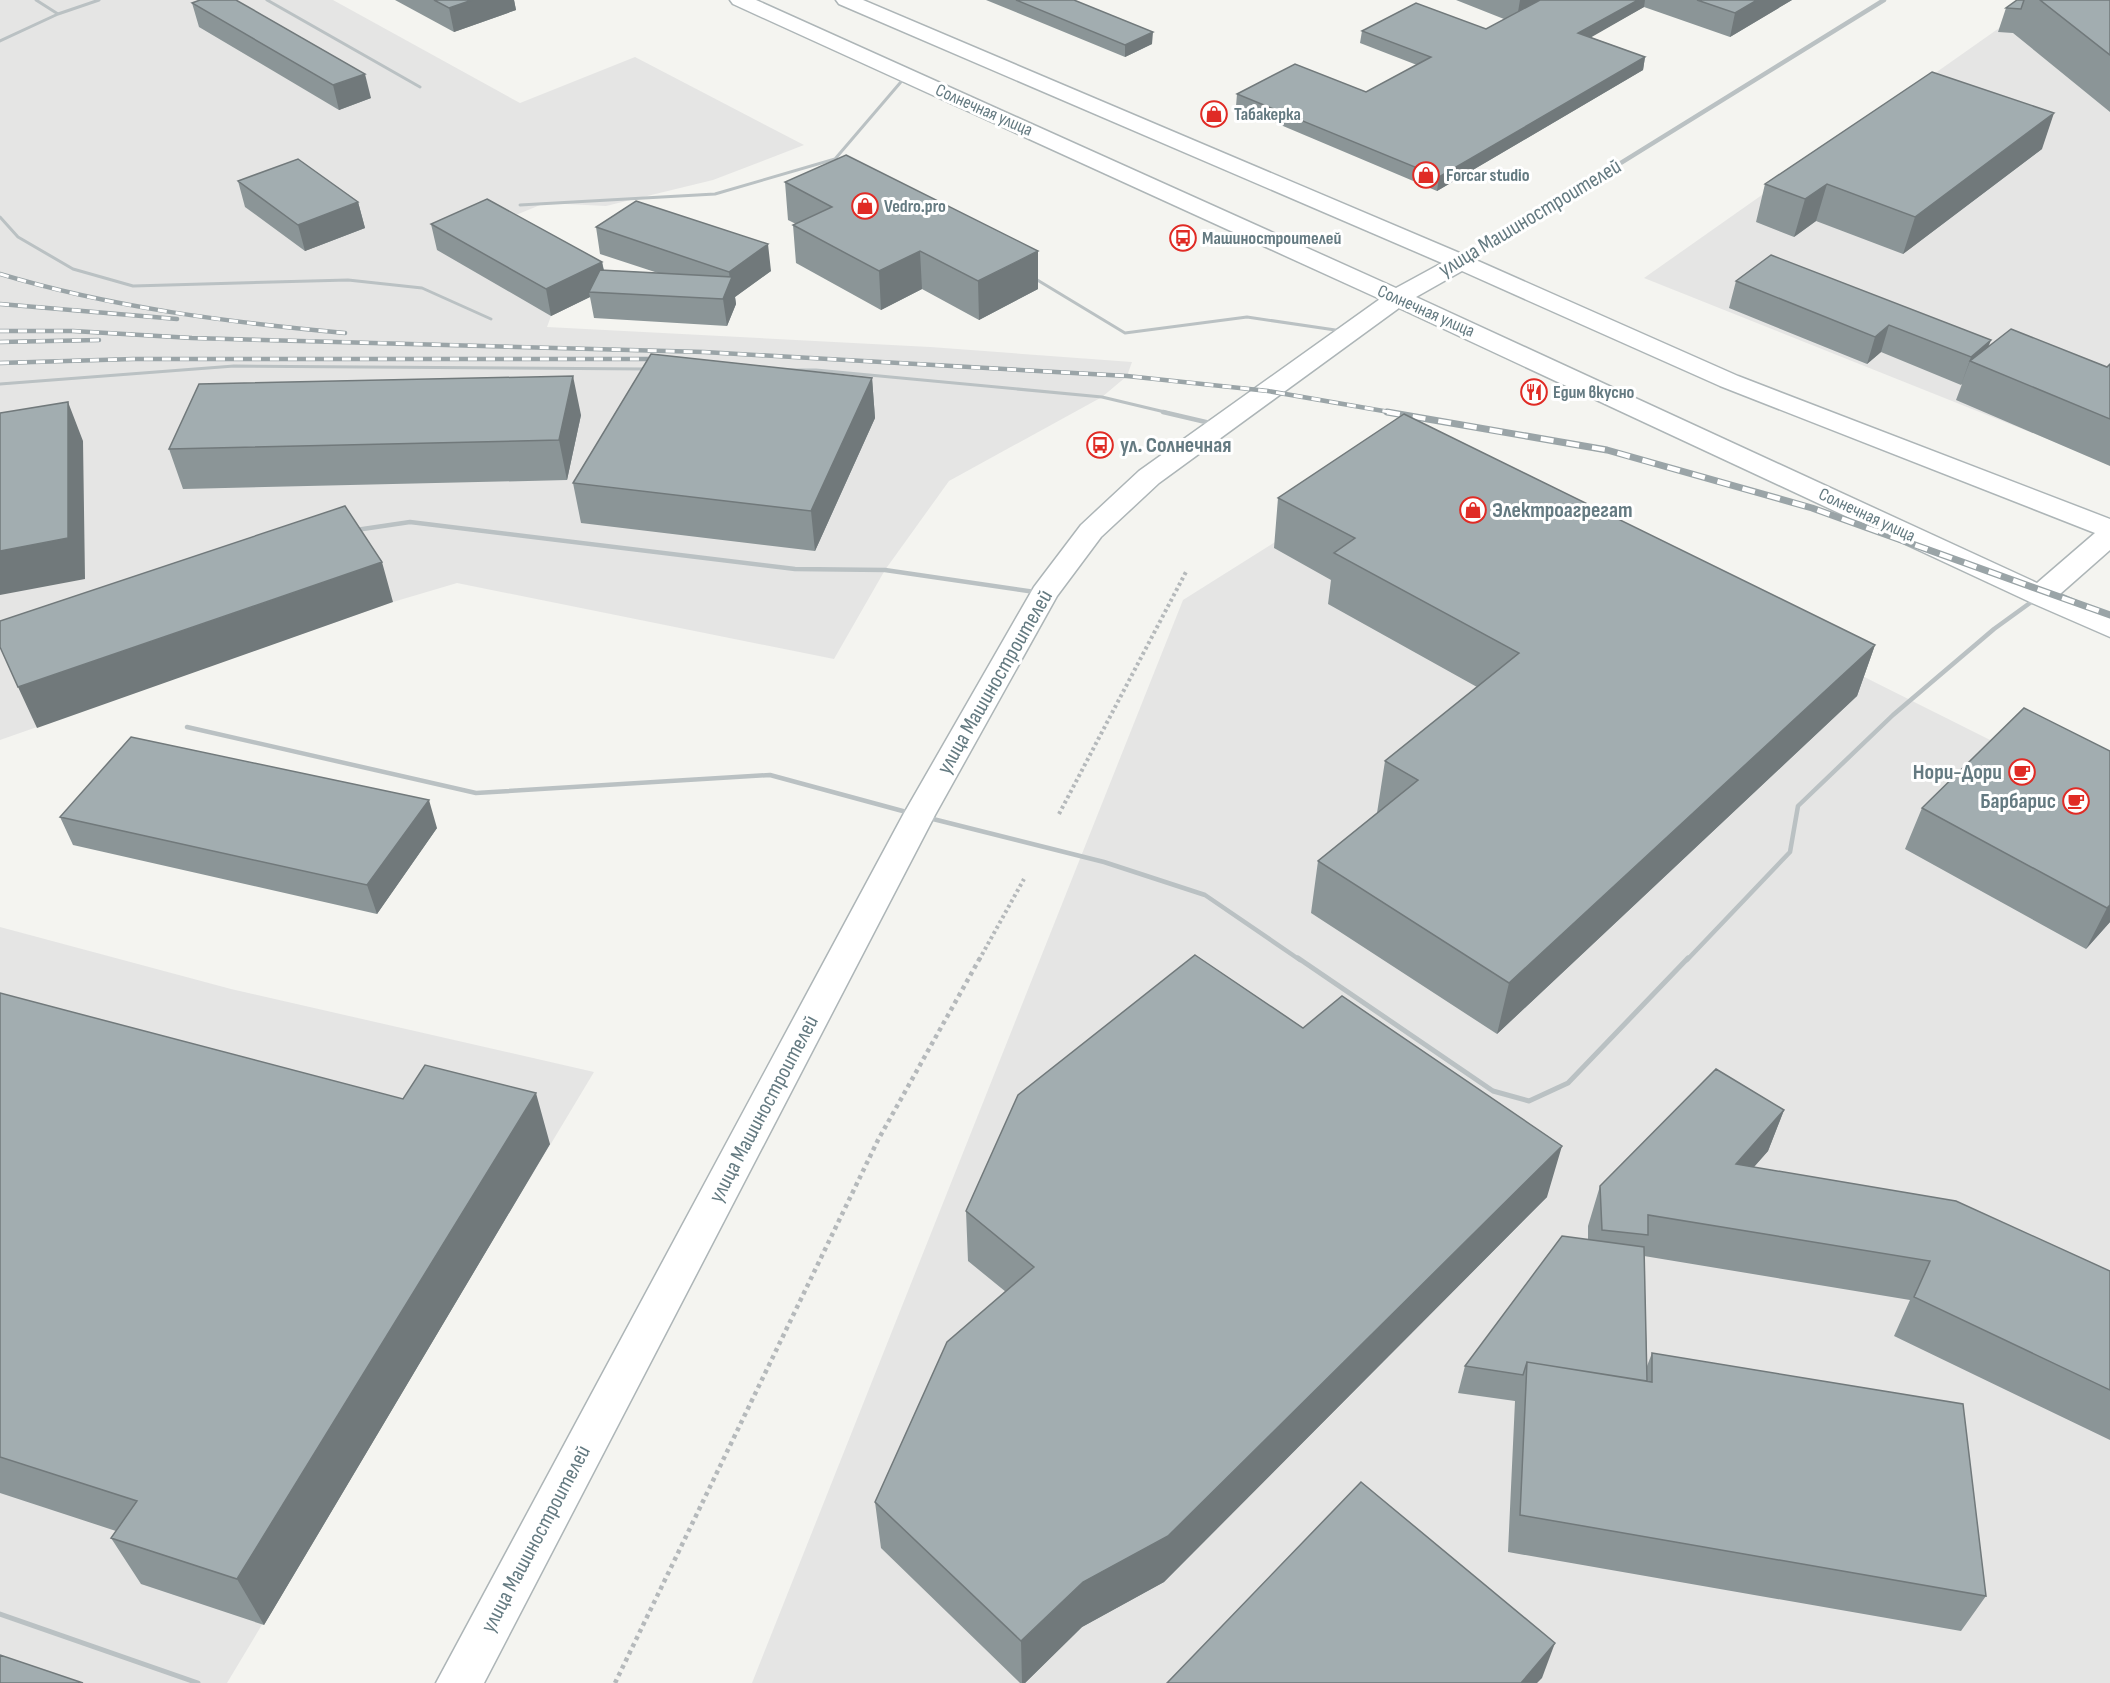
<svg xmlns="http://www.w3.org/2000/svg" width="2110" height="1683" font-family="'Sofia Sans Condensed',sans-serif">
<rect width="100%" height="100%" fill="#f4f4f0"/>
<path fill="#e5e5e4" d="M0 0H333L520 103 635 57 804 145 713 180 606 206 545 203 492 225 551 316 547 327 930 347 1132 362 1127 376 1102 397 949 481 885 570 834 659 457 583 393 602 0 740Z
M2039 0H2110V464L1644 278Z
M1417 453 2110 800V1683H752L1183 600Z
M0 927 231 989 594 1072 227 1683H0Z"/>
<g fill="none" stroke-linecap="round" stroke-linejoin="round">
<g stroke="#adb5b7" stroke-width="3">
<path id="secondary" d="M730 0H756L1396 288 1442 263 839 4 836 0H863L1469 257 1738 376 2110 519V550L2060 594 2110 616V637L2030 602 1399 308 1159 483 1101 537 1057 596 935 815 484 1683H436L903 815 1034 587 1081 525 1139 471 1380 299 733 4ZM1462 271 1720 386 2095 533 2037 583 1416 297Z"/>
</g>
<path stroke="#b5b9bb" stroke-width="4" stroke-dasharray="3 3" stroke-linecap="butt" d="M1059 814 1187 570
M979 960 1024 879"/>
<path stroke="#b5b9bb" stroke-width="4.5" stroke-dasharray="4 4" stroke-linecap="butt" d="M615 1683 878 1140 980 958"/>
<path stroke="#bac1c3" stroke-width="3" d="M36 0 58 14
M267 0 420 87
M0 41 58 14 99 0
M520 205 715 194 835 159 906 76
M0 217 18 237 73 269 133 286 348 280 422 288 491 319
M1034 278 1125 333 1247 317 1342 331
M788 370H816L1102 397 1169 413
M0 384 234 366 648 369"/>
<path stroke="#bac1c3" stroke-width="4.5" d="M1163 412 1210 423
M356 530 410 522 795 569 885 570 1035 592
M187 727 476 793 770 775 910 813
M929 818 1104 862 1205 895 1300 960
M1687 960 1790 852 1798 806 1893 715 1994 629 2034 600"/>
<path stroke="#bac1c3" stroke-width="5" d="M1298 958 1493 1091 1529 1101 1568 1083 1688 958
M0 1614 198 1683"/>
<path stroke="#bac1c3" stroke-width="4.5" d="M1464 260 1884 0"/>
<use href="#secondary" fill="#fff" fill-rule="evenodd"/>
<g stroke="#9aa4a7" stroke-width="4.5">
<path id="rail-far1" d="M0 274C113 308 228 322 345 333
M0 304 177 319
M0 331H73L192 338 704 352 1127 376 1268 391 1395 413
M0 342 99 340
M0 363 133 359H653"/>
</g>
<g stroke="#9aa4a7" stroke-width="7">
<path id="rail" d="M1387 412 1607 450 1812 508 2110 615"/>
</g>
<use href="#rail-far1" stroke="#fff" stroke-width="3" stroke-dasharray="9" stroke-linecap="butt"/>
<use href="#rail" stroke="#fff" stroke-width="4.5" stroke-dasharray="13" stroke-linecap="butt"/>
</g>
<path fill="#8b9597" d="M395 0H514L516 10 454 32Z
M986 0H1074L1152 44 1125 57Z
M1456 0H1792L1730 37 1644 7 1590 37 1645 57 1643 70 1437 191 1236 106 1237 94 1366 92 1417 65 1360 43 1362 31 1486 29 1504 19Z
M2017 0H2110V112L2013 33 1998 32 2006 8Z
M192 3 371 98 339 110 199 27Z
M2042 149 1903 254 1816 221 1794 237 1756 222 1765 184Z
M238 181 358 202 365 228 305 251 245 207Z
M785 182 1038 289 979 320 922 289 881 310 796 263 793 225 796 224 788 220Z
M431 224 602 262 604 270 658 273 600 254 596 227 771 271 735 297 736 304 727 326 594 318 590 297 551 316 437 250Z
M1736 281 1988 347 2107 367 2110 364V466L1956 400 1962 384 1961 385 1881 352 1867 364 1729 308Z
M872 378 875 418 815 551 581 523 573 483Z
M581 415 567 480 183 489 169 449Z
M1278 498 1875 645 1857 696 1497 1034 1311 913 1318 861 1377 813 1385 761 1477 687 1328 604 1331 580 1274 548Z
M2110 751V922L2086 949 1905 849 1922 808Z
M60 817 437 828 377 914 73 845Z
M0 993 550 1144 264 1625 141 1584 111 1538 116 1531 0 1493Z
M1784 1110 1768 1151 1754 1167 2110 1271V1440L1894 1336 1910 1300 1644 1256 1647 1366 1652 1353 1986 1596 1961 1631 1508 1552 1515 1401 1458 1393 1465 1366 1588 1240V1226L1600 1186Z
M1547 1197 1164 1582 1082 1627 1025 1683H1020L881 1548 875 1502 1006 1292 968 1261 966 1211Z"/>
<path fill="#71797b" d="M472 0H514L516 10 454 32 449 8Z
M1520 0H1559L1516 24Z
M1638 0H1645L1644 7 1576 46 1578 33Z
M1757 0H1792L1730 37 1735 13Z
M1153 32 1152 44 1125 57V45Z
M1645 57 1643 70 1437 191 1439 177Z
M365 74 371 98 339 110 333 85Z
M2054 113 2042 149 1903 254 1915 217Z
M1827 184 1816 221 1794 237 1805 199Z
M358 202 365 228 305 251 298 225Z
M768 244 771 271 735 297 736 304 727 326 723 299 730 282 729 272Z
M920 251 922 289 881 310 879 271Z
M1038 251V289L979 320 978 281Z
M602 262 607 289 589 292 590 297 551 316 546 289Z
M1889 325 1881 352 1867 364 1875 337Z
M1991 340 1981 366 1970 361 1961 385 1971 357Z
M573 376 581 415 567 480 559 440Z
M872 378 875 418 815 551 811 511Z
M68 402 83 441 85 579 0 595V551Z
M382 562 393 602 37 728 18 687Z
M1875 645 1857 696 1497 1034 1509 983Z
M429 800 437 828 377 914 367 885Z
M2110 905V922L2086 949 2107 908Z
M536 1093 550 1144 264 1625 237 1579Z
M1784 1110 1768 1151 1721 1204 1736 1164Z
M1562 1146 1547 1197 1164 1582 1082 1627 1025 1683H1022L1021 1641 1083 1582Z
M1555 1643 1542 1678 1537 1683H1521Z"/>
<path fill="#a2adb0" stroke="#71797b" stroke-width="1.5" d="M200 0H236L365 74 333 85 192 3Z
M434 0H472L449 8Z
M1016 0H1074L1153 32 1125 45Z
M1540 0H1638L1578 33 1645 57 1439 177 1237 94 1295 64 1366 92 1431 57 1362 31 1416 3 1486 29Z
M1697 0H1757L1735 13Z
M2017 0H2024L2021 9 2006 8Z
M2040 0H2110V55Z
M1932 72 2054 113 1915 217 1827 184 1805 199 1765 184Z
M846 155 1038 251 978 281 920 251 879 271 793 225 832 207 785 182Z
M298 159 358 202 298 225 238 181Z
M487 199 602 262 546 289 431 224Z
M636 201 768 244 729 272 596 227Z
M1771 255 1991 340 1971 357 1889 325 1875 337 1736 281Z
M600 270 732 277 723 299 589 292Z
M2011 329 2107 367 2110 364V419L1970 361Z
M651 354 872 378 811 511 573 483Z
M573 376 559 440 169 449 199 384Z
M68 402V538L0 551V413Z
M1404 414 1875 645 1509 983 1318 861 1418 780 1385 761 1519 653 1334 553 1355 538 1278 498Z
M345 506 382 562 18 687 0 647V621Z
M2024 708 2110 751V905L2107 908 1922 808Z
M131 737 429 800 367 885 60 817Z
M1195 955 1303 1028 1342 996 1562 1146 1168 1536 1083 1582 1021 1641 875 1502 947 1342 1034 1267 966 1211 1018 1095Z
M0 993 403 1099 425 1065 536 1093 237 1579 111 1538 137 1501 0 1457Z
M1716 1069 1784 1110 1736 1164 1956 1201 2110 1271V1390L1914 1297 1930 1261 1648 1215V1235L1602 1230 1600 1186Z
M1562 1236 1644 1247 1647 1381 1527 1362 1523 1375 1465 1366Z
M1652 1353 1963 1404 1986 1596 1520 1515 1527 1362 1652 1382Z
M1361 1482 1555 1643 1521 1683H1167Z
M0 1655 83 1683H0Z"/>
<defs>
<g id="shop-ring" transform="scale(1.35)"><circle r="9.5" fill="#fff" stroke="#e02b25" stroke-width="1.5"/><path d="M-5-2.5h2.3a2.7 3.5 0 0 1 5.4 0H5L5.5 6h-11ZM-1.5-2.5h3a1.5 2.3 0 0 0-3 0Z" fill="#e02b25"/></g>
<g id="bus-ring" transform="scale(1.35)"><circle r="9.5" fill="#fff" stroke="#e02b25" stroke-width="1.5"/><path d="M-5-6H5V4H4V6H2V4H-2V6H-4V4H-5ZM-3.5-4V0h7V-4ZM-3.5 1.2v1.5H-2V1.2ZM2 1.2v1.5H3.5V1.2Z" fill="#e02b25"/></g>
<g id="restaurant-ring" transform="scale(1.35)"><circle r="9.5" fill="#fff" stroke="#e02b25" stroke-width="1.5"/><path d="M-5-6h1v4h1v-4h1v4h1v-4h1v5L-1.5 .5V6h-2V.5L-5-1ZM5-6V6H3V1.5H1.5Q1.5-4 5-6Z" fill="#e02b25"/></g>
<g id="cafe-ring" transform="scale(1.35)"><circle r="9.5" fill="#fff" stroke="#e02b25" stroke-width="1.5"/><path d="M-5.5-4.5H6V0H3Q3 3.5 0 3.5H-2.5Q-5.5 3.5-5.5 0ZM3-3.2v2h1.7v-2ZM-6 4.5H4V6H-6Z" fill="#e02b25"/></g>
</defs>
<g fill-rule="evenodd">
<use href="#shop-ring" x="1214" y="114"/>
<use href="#shop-ring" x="1426" y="175"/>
<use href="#shop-ring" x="865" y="206"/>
<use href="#bus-ring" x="1183" y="238"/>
<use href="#restaurant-ring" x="1534" y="392"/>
<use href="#bus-ring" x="1100" y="445"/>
<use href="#shop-ring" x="1473" y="510"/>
<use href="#cafe-ring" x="2022" y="772"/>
<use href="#cafe-ring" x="2076" y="801"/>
</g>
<g text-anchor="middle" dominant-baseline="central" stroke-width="6" stroke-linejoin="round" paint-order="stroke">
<g font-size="18" fill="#647a81" stroke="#fff">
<text transform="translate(984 110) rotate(24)">Солнечная улица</text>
<text transform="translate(1426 311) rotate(24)">Солнечная улица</text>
<text transform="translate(1867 515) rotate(25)">Солнечная улица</text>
</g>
<g font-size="18" font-weight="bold" fill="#647a81" stroke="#fff" text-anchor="start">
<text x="1234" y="114">Табакерка</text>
<text x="1446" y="175">Forcar studio</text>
<text x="884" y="206">Vedro.pro</text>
<text x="1202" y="238">Машиностроителей</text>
<text x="1553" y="392">Едим вкусно</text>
</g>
<g font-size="22" fill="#647a81" stroke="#fff">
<text transform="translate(1530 218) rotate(-31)">улица Машиностроителей</text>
<text transform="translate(995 682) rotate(-60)">улица Машиностроителей</text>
<text transform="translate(764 1109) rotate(-62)">улица Машиностроителей</text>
<text transform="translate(536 1539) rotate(-62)">улица Машиностроителей</text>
</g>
<g font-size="22" font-weight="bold" fill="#647a81" stroke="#fff" text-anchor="start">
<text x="1120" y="445">ул. Солнечная</text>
<text x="1492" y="510">Электроагрегат</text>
<text x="2002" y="772" text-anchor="end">Нори-Дори</text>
<text x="2056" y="801" text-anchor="end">Барбарис</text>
</g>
</g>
</svg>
